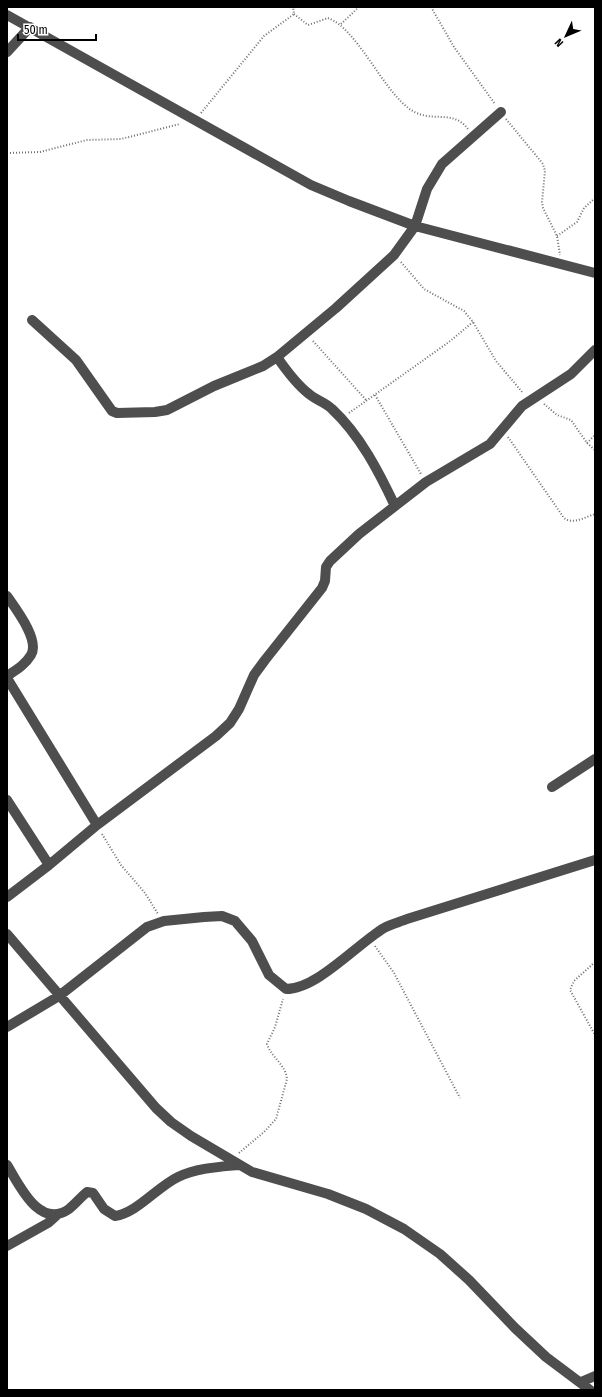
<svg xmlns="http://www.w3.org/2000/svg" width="602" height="1397" font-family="'Fira Sans Condensed',sans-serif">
<rect width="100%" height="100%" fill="#fff"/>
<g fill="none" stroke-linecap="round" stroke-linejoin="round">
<path stroke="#707070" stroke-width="2" stroke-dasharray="1 2" stroke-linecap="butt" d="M431 7 454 47 495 104
M294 14 308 25 328 18C356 28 381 86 407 107 430 126 451 107 468 129
M341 24 359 7
M201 113 264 36 294 14 293 7
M506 119 543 164 545 171 542 202 543 208 557 236 560 255
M7 153 40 152 87 140 121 139 180 124
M557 236 577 222 584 208 595 198
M401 262 424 289 464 311 473 322 496 361 523 393
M313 341 367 401
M375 395 421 474
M544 404 557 415 571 420 587 443 595 450
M349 413 449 342 473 322
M508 437 564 518C573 525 585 517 595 514
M587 443 595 435
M102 834 121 865 145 893 158 914
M375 946 394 973 460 1098
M595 962 574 981 570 990 595 1035
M239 1153 264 1132 276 1119 287 1079C286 1065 271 1057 267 1044L275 1027 283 999"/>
<path stroke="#4e4e4e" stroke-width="10" d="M7 15 311 185 349 201 415 226 595 273
M7 52 30 27
M32 320 76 360 112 411 117 413 155 412 167 410 214 386 263 366 277 357 336 308 394 255 415 226 427 189 442 164 501 112
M277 357C286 370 296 384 309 394 316 400 325 402 332 409 360 435 379 472 395 506
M7 596C16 609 40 640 31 655 25 665 16 670 7 676
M7 678 97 825
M552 787 595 759
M7 800 49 865
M7 897 49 865 97 825 216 736 230 723 239 709 254 675 265 660 322 588 325 581 326 567 330 561 359 534 426 482 490 444 522 406 571 374 595 350
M7 934 156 1108 171 1122 191 1136 252 1172 328 1194 366 1209 404 1229 440 1254 469 1280 515 1328 546 1357 590 1390
M7 1027 59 996 147 927 164 921 204 917 222 916 235 921 252 941 269 975 286 989C317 989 356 945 384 928 391 924 400 922 407 919L595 860
M7 1165C19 1184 39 1230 69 1209 75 1204 81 1197 87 1192L93 1193 104 1209 115 1216C137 1213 157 1187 178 1177 197 1168 218 1167 239 1165
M7 1246 48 1223 58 1214
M581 1382 595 1376"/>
</g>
<rect width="602" height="1397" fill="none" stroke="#000000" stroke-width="16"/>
<g transform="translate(566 36) rotate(226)" stroke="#ffffff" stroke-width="3" paint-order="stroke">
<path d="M0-3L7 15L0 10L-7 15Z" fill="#000000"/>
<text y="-6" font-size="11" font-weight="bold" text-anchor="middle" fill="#000000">N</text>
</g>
<path d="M18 34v6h78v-6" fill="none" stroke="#000000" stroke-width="2"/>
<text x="24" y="34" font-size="12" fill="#000000" stroke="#ffffff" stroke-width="3" paint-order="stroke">50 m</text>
</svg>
